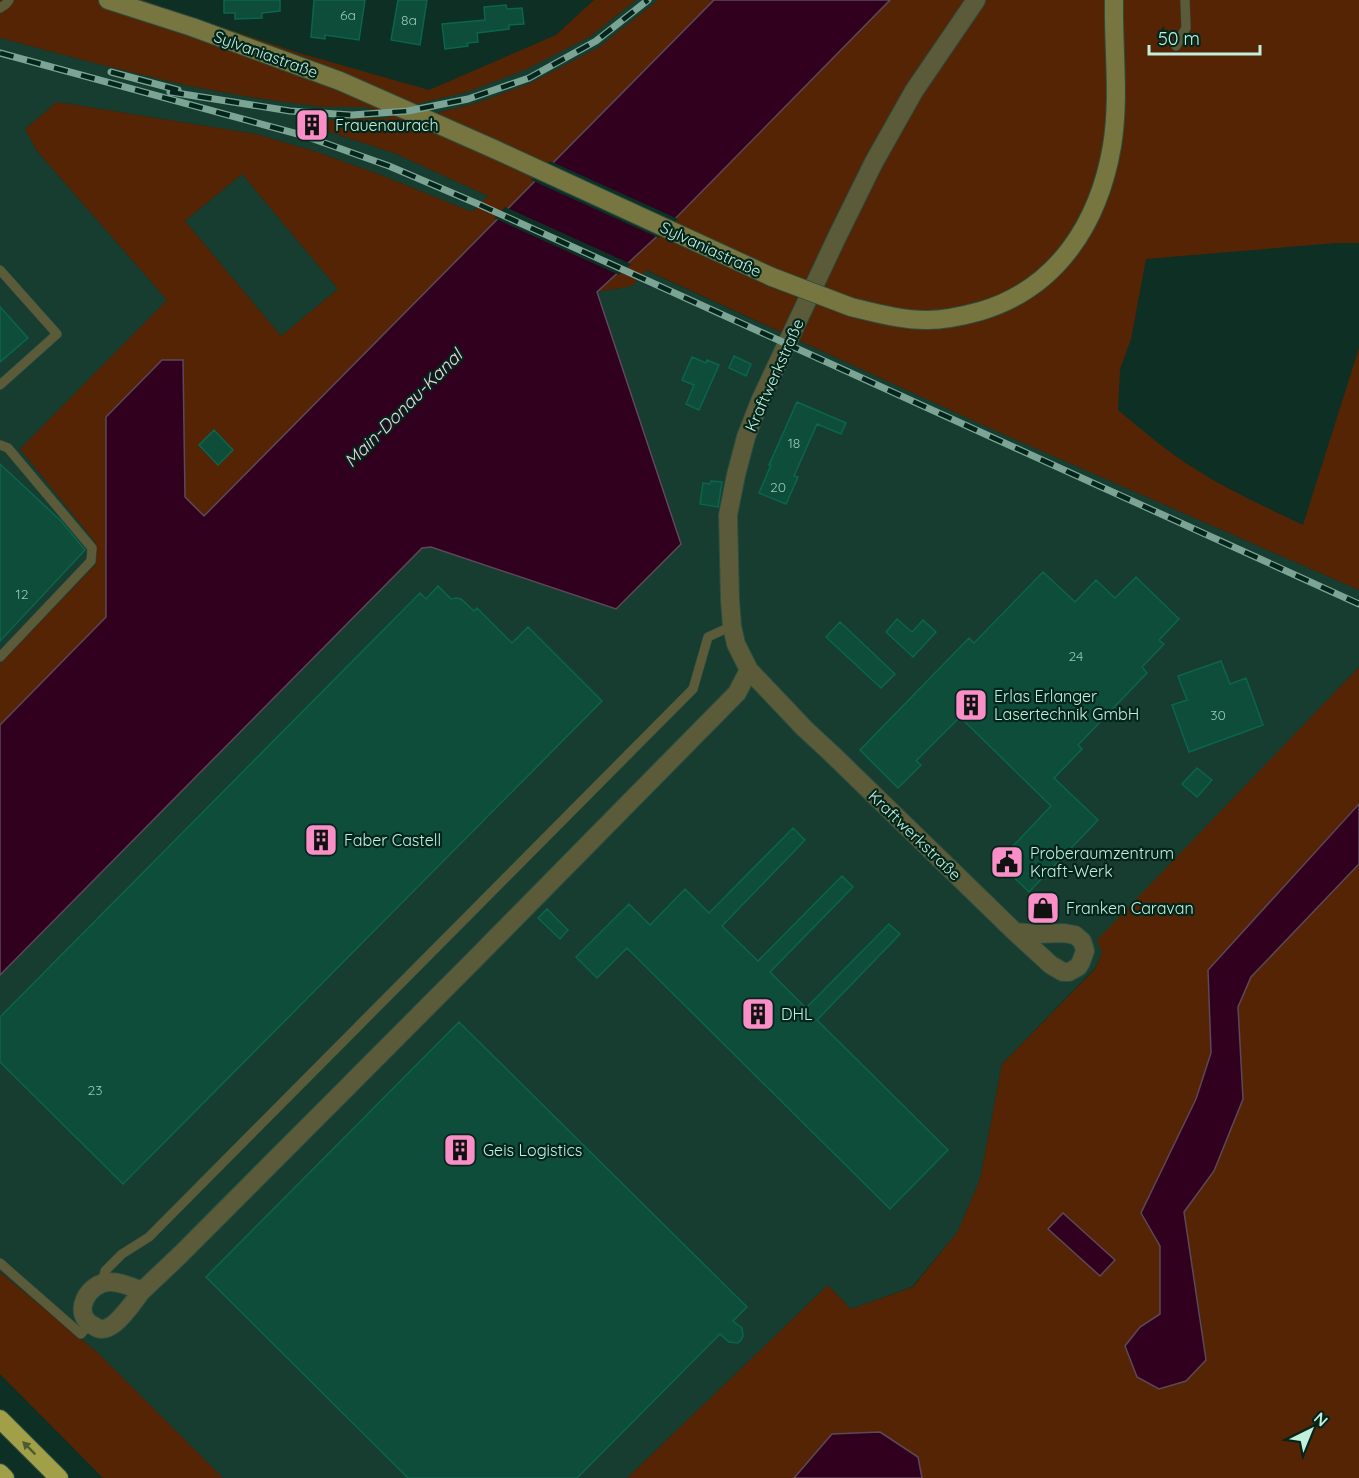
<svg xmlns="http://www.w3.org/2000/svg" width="1359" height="1478" font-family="Quicksand,sans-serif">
<rect width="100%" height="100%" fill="#0e2f24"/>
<path fill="#173d30" d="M636 0H658L599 47 531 83 477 103 436 113 415 104 467 92 526 69 591 36Z
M0 38 102 65 189 86 256 98 322 107H366L394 118 323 120 320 129 394 153 488 196 472 212 381 175 317 152 256 134 57 102 25 129 37 151 167 300 20 449 95 542 96 564 0 664Z
M242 174 338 289 281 336 185 221Z
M645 270 987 427 1359 590V667L1098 940 1102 953 1095 968 1002 1064 980 1179 958 1231 912 1287 851 1309 828 1285 627 1478H223L98 1353 0 1272V975L422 548 431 547 616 609 680 544 597 292 632 286Z"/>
<path fill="#552404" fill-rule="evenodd" d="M0 0H142L299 53 429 90 556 35 594 0H636L591 36 527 69 467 92 416 104 436 113 477 103 531 83 599 47 658 0H714L204 516 185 498 183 360 106 417V617L0 725V664L96 564 95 542 20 449 167 300 37 151 25 129 57 102 256 134 317 152 381 175 472 212 488 196 394 153 320 129 322 120 392 118 366 107H322L256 98 189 86 102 65 0 38ZM242 174 338 289 281 336 185 221Z
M890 0H1359V243H1336L1146 259 1131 339 1120 369 1118 410C1142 430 1165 450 1192 467 1227 490 1266 507 1303 525L1359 348V590L987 427 646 270 632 286 597 292 667 227Z
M1359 667V804L1208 970 1211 1053 1196 1099 1141 1213 1160 1246V1314L1140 1327 1202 1326 1183 1212 1214 1171 1243 1099 1238 1007 1251 977 1359 864V1478H627L828 1285 851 1309 913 1287 958 1231 980 1179 1002 1064 1095 969 1102 953 1097 940Z
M0 1272 98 1353 223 1478H103L0 1374Z"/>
<path fill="#31001f" stroke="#5c4858" stroke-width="1.5" d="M714 0H890L667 227 597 292 681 544 616 609 431 547 422 548 0 975V725L106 617V417L162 360H183L185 497 204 516Z
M1359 804V864L1251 977 1238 1007 1243 1099 1214 1171 1184 1212 1206 1360 1186 1381 1159 1389 1137 1377 1125 1346 1140 1327 1160 1314V1246L1141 1213 1196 1099 1211 1053 1208 970Z
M1063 1213 1115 1260 1100 1276 1048 1229Z
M880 1432 918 1457 922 1478H794L832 1434Z"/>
<path fill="#0e2f24" d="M550 161 678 219 659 238 531 180Z
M505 207 631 264 619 275 494 218Z"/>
<path fill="#0d4d3a" stroke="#0b654c" stroke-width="1.5" d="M224 0H280V11L262 13V18L235 19V13H224Z
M314 0H365L359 40 325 35V39L311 37Z
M398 0H427L420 45 391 40Z
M506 5 507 9 522 8 524 24 509 25V29L477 33 478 42 467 43 468 46 445 49 442 24 485 20 484 7Z
M0 307 28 338 0 362Z
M734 356 751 364 746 376 729 368Z
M692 357 706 363 707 360 719 365 699 410 686 404 694 385 682 380Z
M797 402 846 423 841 434 817 424 794 476 798 477 786 504 759 493 771 465H769Z
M214 430 233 450 218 465 199 445Z
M0 464 61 521 85 550 0 641Z
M711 481 722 482 718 507 700 504 703 483 710 484Z
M1043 572 1075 602 1096 580 1115 598 1136 577 1179 619 1159 640 1164 644 1142 667 1147 673 1078 745 1082 749 1054 778 1098 820 1029 892 998 862 1051 806 960 717 916 761 921 765 898 788 860 750 969 638 974 643Z
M438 586 451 599 456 598 461 599 474 611 477 608 512 643 528 627 602 701 123 1184 0 1062V1017L420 593 426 599Z
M897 619 912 632 923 620 936 632 913 657 886 632Z
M840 622 895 674 881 688 826 637Z
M1221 661 1230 684 1246 678 1263 725 1189 752 1172 705 1187 700 1178 676Z
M1197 768 1212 780 1197 797 1182 784Z
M793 828 805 840 722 926 758 961 842 876 853 887 770 972 806 1008 889 924 900 934 817 1020 948 1150 890 1209 627 948 597 978 576 957 629 904 650 925 685 889 709 913Z
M547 909 568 930 560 939 538 918Z
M459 1022 747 1307 733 1321 742 1328 743 1336 741 1340 738 1343 729 1342 720 1334 577 1478H408L206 1277Z"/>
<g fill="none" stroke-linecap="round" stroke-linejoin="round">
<g stroke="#2b4e41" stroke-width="10">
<path id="lane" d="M0 8 6 4 9 0
M1176 46 1186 28 1185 0
M0 270 57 334 0 385
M0 445 8 448 92 548 91 561 0 657
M0 1263 81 1334 90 1324
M102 1283 105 1271 122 1254 149 1237 693 689 708 637 732 626"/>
</g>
<g stroke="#2b4e41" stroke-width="20">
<path id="street" d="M976 0 914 91 874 162 837 237 760 401 746 437 736 475 728 515 730 600 732 626 736 644 749 670 805 729 832 754 1015 932 1051 965 1063 972H1069L1078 967 1081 962 1085 951 1084 947 1082 941 1075 935 1063 933 1036 934 1015 932
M142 1291C134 1301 119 1324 107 1328 102 1330 98 1329 94 1326 70 1315 88 1281 111 1282 121 1282 132 1287 142 1291L180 1255 472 962 737 693 749 670"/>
</g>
<g stroke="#2b4e41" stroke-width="20">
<path id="secondary" d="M108 0 192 27 340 81 494 149 772 277
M851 307C876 313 901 320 927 320 945 320 963 316 981 311 1058 288 1099 222 1112 146 1120 98 1113 48 1114 0"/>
</g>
<g stroke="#2b4e41" stroke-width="20">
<path id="highway" d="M0 1419 59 1478
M0 1473 5 1478"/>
</g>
<use href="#lane" stroke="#5b5b3a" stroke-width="9"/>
<use href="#street" stroke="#5b5b3a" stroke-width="18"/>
<use href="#secondary" stroke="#777641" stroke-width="18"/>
<use href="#highway" stroke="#a19f48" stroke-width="18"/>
<g stroke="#7ba494" stroke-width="7">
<path id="rail" d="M0 53 305 136 389 166 478 204 646 280 1359 604
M111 72 178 90
M170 92 290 111 352 115 408 111 468 99 529 78 596 41 648 0"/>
</g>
<use href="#rail" stroke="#04251b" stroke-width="4.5" stroke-dasharray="14" stroke-linecap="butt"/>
<g stroke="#2b4e41" stroke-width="20" stroke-linecap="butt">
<path id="secondary-bridge" d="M772 277 851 307"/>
</g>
<use href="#secondary-bridge" stroke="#777641" stroke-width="18"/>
</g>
<defs><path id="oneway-solid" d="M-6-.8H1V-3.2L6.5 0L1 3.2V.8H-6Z" transform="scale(1.5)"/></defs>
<use fill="#4b5c2f" href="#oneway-solid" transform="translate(29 1448) rotate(-135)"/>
<defs>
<g id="building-square" transform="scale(1.725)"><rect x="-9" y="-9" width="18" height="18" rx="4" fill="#fa8fc8" stroke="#04251b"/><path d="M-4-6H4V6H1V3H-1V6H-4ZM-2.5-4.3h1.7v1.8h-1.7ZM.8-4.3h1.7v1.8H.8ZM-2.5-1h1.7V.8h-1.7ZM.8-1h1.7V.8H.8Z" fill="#111"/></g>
<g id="civic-square" transform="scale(1.725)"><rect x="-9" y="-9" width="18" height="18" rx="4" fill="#fa8fc8" stroke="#04251b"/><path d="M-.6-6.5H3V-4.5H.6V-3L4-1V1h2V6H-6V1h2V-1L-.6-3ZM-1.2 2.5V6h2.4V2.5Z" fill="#111"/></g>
<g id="shop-square" transform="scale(1.725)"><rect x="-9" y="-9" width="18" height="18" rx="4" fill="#fa8fc8" stroke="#04251b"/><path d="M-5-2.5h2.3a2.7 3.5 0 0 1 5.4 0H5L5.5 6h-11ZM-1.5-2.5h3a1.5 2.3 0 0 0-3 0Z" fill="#111"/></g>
</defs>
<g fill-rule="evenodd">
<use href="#building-square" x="312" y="125"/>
<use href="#building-square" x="971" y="705"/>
<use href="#building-square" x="321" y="840"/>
<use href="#civic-square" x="1007" y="862"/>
<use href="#shop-square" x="1043" y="908"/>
<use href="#building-square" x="758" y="1014"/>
<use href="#building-square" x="460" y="1150"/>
</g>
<g text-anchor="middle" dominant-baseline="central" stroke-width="4.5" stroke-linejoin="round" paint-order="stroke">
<g font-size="14" fill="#94c7b4">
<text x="348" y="15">6a</text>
<text x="409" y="20">8a</text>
<text x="794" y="443">18</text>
<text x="778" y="487">20</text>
<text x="22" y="594">12</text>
<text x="1076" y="656">24</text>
<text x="1218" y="715">30</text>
<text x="95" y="1090">23</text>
</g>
<g font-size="16" fill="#c1f0dc" stroke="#04251b">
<text transform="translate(266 54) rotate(20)">Sylvaniastraße</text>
<text transform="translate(711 249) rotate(25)">Sylvaniastraße</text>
<text transform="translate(774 375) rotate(-66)">Kraftwerkstraße</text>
<text transform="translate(915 835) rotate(44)">Kraftwerkstraße</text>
</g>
<g font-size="16" fill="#c1f0dc" stroke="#04251b" text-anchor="start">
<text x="335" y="125">Frauenaurach</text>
<text x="994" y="696">Erlas Erlanger<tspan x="994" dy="18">Lasertechnik GmbH</tspan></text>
<text x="344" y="840">Faber Castell</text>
<text x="1030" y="853">Proberaumzentrum<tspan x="1030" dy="18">Kraft-Werk</tspan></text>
<text x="1066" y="908">Franken Caravan</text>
<text x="781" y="1014">DHL</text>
<text x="483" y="1150">Geis Logistics</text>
</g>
<g font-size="18" font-style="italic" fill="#f7d2e3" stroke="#04251b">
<text transform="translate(403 408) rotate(-45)">Main-Donau-Kanal</text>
</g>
</g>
<g transform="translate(1311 1430) rotate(43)" stroke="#04251b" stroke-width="4.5" paint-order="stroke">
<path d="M0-4.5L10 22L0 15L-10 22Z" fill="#c1f0dc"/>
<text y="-9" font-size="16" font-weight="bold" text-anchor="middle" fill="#c1f0dc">N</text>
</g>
<path d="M1149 45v9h111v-9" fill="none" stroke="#c1f0dc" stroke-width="3"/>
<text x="1158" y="45" font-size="18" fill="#c1f0dc" stroke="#04251b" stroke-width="4.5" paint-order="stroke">50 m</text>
</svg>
